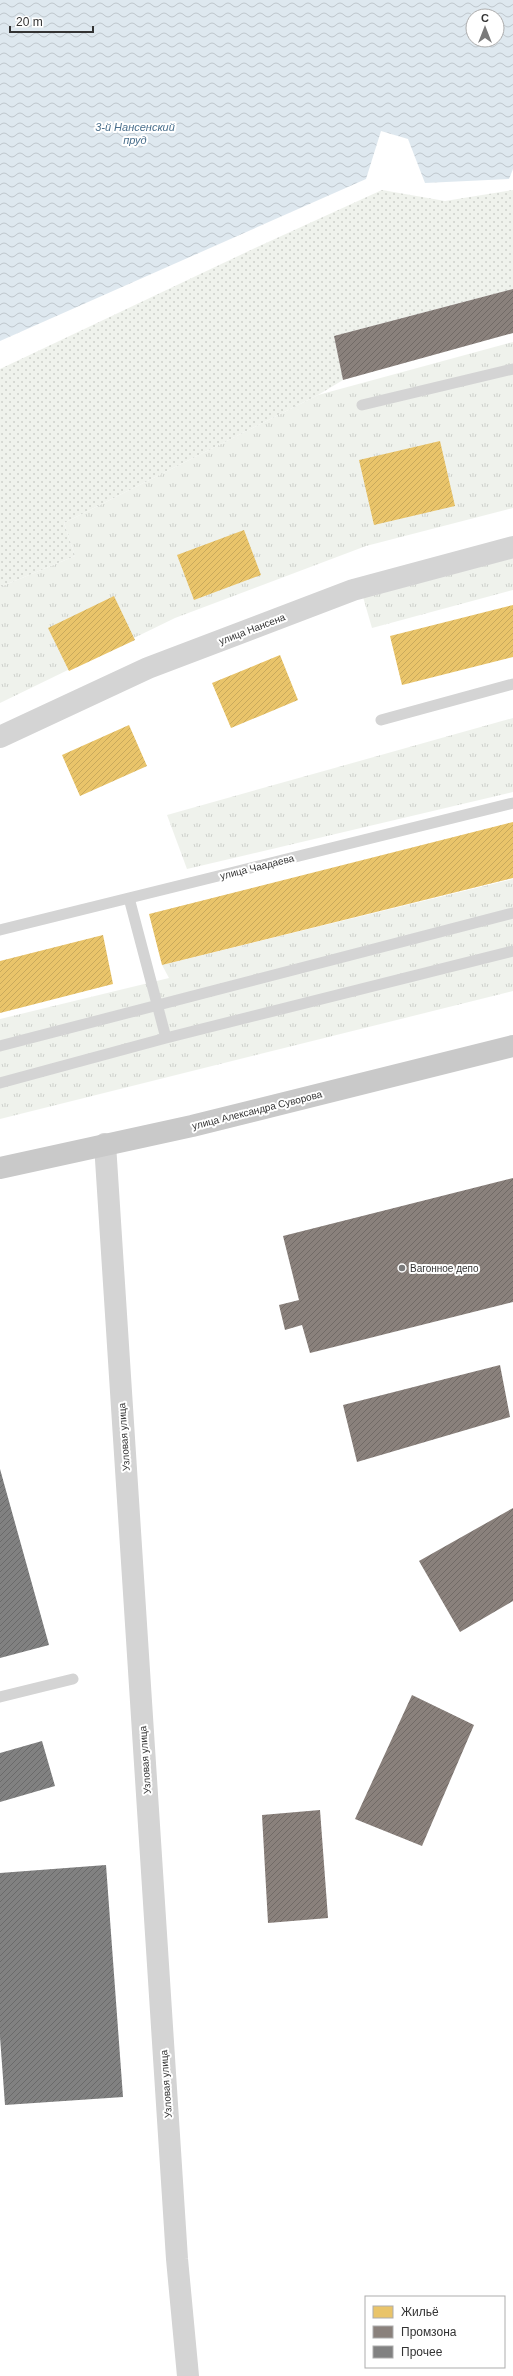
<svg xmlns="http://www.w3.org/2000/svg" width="513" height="2376" font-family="Arial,sans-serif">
<defs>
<pattern id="grass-tufts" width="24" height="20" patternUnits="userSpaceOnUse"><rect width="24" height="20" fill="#eff2ec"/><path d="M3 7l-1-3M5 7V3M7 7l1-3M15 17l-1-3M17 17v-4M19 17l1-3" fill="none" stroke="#cdd0cb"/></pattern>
<pattern id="garden-dots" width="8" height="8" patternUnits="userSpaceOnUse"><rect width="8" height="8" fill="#eff2ec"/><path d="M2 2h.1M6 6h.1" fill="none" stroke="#cdd0cb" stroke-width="1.8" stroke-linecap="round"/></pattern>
<pattern id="water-waves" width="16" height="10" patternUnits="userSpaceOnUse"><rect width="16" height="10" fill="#dee8ef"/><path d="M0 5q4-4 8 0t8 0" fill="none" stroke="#bfc7cd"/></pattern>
<pattern id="homes-hatch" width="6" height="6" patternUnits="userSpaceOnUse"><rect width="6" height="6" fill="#e9c46a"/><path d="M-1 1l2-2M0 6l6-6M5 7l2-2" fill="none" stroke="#c8a95c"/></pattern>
<pattern id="industry-hatch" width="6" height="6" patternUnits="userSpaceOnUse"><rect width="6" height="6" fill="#8a817c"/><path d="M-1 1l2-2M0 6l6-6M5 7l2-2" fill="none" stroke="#716a66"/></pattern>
<pattern id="building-hatch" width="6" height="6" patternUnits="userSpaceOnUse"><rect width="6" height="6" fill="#818181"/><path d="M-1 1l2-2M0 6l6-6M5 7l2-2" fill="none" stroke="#6a6a6a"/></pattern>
</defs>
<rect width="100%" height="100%" fill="#fff"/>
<path fill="url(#grass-tufts)" d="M513 342V508L366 546 175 618 0 703V587L75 556 64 523 318 395Z
M513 556V590L372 628 363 597Z
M513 718V792L187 869 167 815Z
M513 879V991L0 1119V1019L169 978 162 965Z"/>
<path fill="url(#garden-dots)" d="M382 190 445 201 513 190V289L334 336 343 380 318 395 64 523 75 556 0 587V369L255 248Z"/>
<path fill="url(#water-waves)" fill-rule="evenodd" d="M0 0H513V169L509 179 425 183 408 139 381 131 366 179 0 341ZM473 16H497V40H473Z"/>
<path fill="url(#homes-hatch)" d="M440 441 455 506 374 525 359 460Z
M244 530 261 575 194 600 177 555Z
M114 596 135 640 69 671 48 628Z
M513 605V657L402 685 390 636Z
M280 655 298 700 231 728 212 683Z
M129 725 147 766 80 796 62 755Z
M513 822V878L162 965 149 914Z
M103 935 113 984 0 1013V961Z"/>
<path fill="url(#industry-hatch)" d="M513 289V333L343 380 334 336Z
M513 1178V1302L310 1353 302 1325 285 1330 279 1305 299 1300 283 1236Z
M500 1365 510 1417 357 1462 343 1405Z
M513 1508V1601L460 1632 419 1561Z
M412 1695 474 1725 422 1846 355 1819Z
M320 1810 328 1918 268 1923 262 1815Z"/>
<path fill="url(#building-hatch)" d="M0 1469 49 1645 0 1658Z
M42 1741 55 1786 0 1802V1753Z
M106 1865 123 2097 5 2105 0 2037V1873Z"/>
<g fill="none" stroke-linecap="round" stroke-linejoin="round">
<path stroke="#d4d4d4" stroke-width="11" d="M362 405 513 369
M381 720 513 684
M129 898 166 1038
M0 930 513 803
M0 1046 513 913
M0 1083 166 1038 513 951
M0 1697 73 1679"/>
<path stroke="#d4d4d4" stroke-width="22" d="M0 737 148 668 353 590 513 547
M105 1144 177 2259 188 2376"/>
<path stroke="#c9c9c9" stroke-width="22" d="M0 1168 192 1126 513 1046"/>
</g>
<circle fill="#7a7a7a" stroke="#fff" stroke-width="1.5" cx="402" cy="1268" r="4"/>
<g text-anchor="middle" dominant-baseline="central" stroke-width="4" stroke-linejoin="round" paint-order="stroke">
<g font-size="10" fill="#333" stroke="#fff">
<text transform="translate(252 629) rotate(-21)">улица Нансена</text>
<text transform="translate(257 867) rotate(-14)">улица Чаадаева</text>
<text transform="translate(257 1110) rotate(-14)">улица Александра Суворова</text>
<text transform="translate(124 1437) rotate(-94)">Узловая улица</text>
<text transform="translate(145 1760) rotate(-94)">Узловая улица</text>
<text transform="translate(166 2084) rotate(-94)">Узловая улица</text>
</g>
<g font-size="10" fill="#333" stroke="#fff" text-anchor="start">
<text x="410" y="1268">Вагонное депо</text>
</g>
<g font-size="11" font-style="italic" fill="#4a6f8c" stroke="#fff">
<text x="135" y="127">3-й Нансенский<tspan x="135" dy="13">пруд</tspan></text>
</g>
</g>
<rect x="365" y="2296" width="140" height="72" fill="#ffffff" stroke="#adadad"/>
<rect x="373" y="2306" width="20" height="12" fill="#e9c46a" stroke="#adadad"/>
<text x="401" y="2316" font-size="12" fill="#333333">Жильё</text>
<rect x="373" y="2326" width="20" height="12" fill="#8a817c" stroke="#adadad"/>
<text x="401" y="2336" font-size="12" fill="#333333">Промзона</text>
<rect x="373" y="2346" width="20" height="12" fill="#818181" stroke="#adadad"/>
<text x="401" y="2356" font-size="12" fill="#333333">Прочее</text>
<g transform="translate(485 28)"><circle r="19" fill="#ffffff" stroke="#adadad"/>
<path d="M0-3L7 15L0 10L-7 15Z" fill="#7a7a7a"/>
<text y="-6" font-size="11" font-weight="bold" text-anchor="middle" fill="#333333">С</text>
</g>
<path d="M10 26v6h83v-6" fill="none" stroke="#333333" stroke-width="2"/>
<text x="16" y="26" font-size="12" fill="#333333" stroke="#ffffff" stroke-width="3" paint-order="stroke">20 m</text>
</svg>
